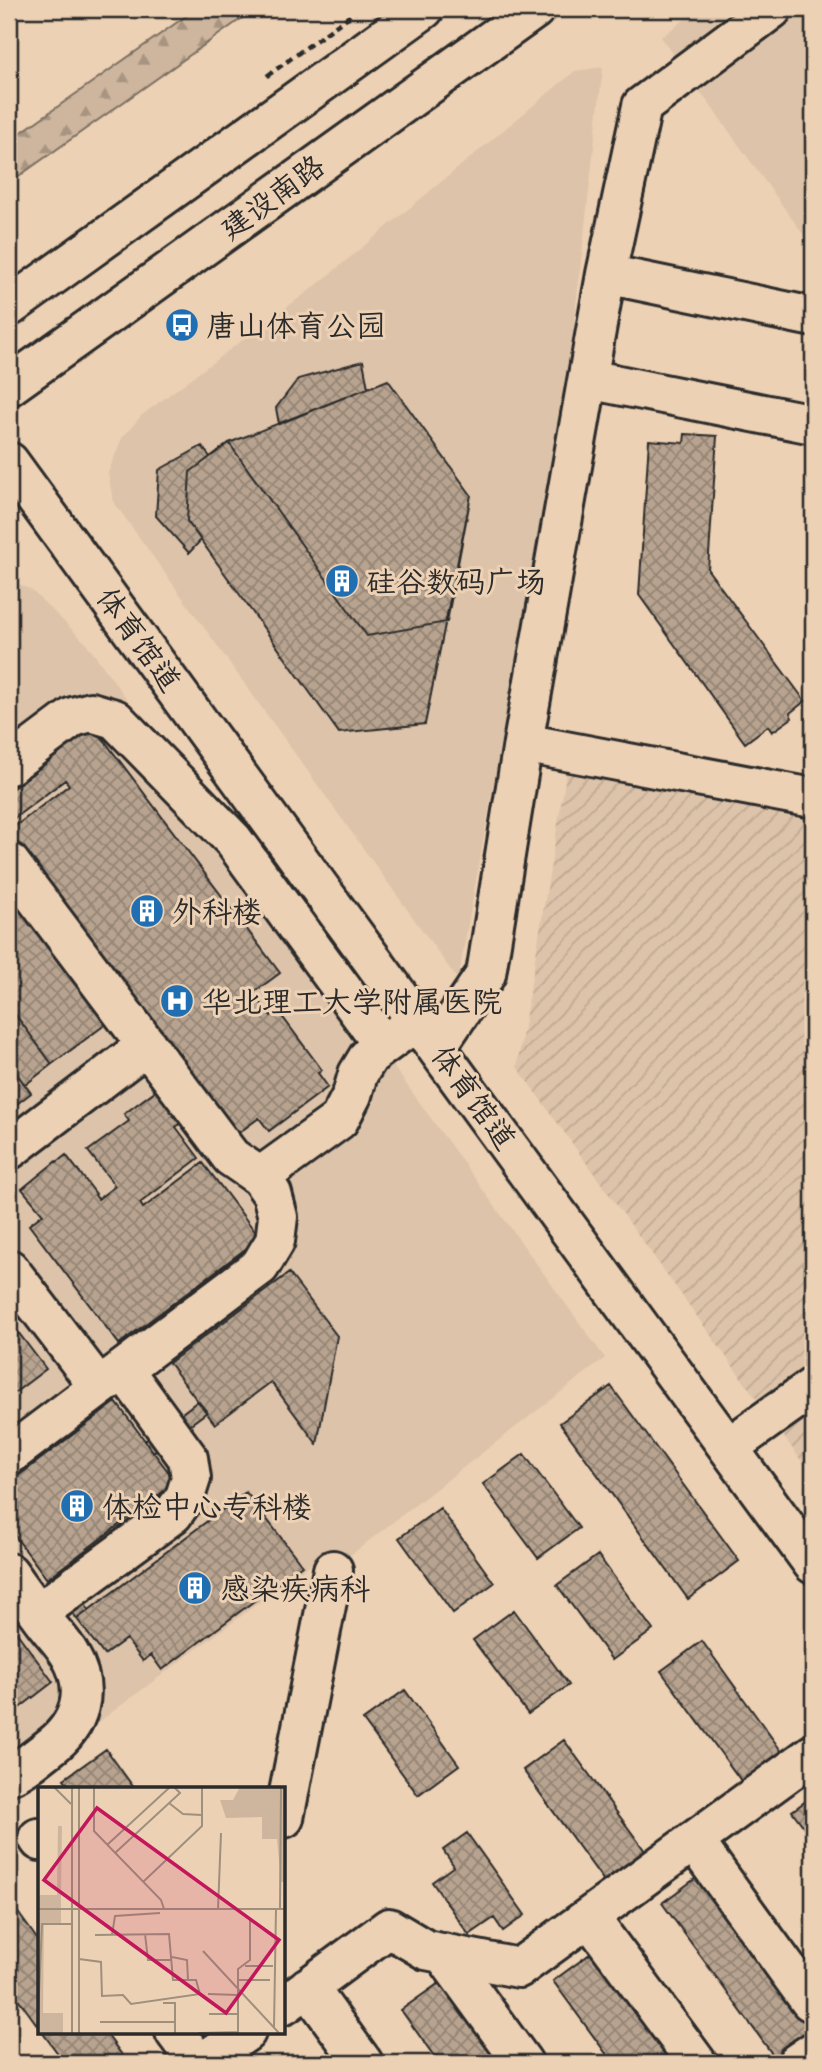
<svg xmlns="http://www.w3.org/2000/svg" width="822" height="2072" font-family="Itim,'LXGW WenKai TC',sans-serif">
<defs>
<pattern id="industrial-furrows" width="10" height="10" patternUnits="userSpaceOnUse" patternTransform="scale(1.75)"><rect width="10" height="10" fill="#ddc3a9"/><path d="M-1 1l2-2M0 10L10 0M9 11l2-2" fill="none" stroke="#bea892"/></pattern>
<pattern id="forest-firs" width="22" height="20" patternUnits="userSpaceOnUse" patternTransform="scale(1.75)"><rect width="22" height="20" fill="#ceb69e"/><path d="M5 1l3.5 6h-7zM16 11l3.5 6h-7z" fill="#a79481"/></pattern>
<pattern id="building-cross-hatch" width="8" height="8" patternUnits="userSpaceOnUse" patternTransform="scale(1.75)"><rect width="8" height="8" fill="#b7a38f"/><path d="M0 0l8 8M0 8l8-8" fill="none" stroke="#958575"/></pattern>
</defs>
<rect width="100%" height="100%" fill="#edd1b4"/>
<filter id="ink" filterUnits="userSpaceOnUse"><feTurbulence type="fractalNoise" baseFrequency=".0143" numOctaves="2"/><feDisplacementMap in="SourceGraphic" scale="14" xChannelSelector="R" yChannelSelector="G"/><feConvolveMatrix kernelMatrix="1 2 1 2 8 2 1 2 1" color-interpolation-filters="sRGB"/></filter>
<g filter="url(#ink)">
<path fill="#ddc3a9" d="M699 9H813V248L661 37Z
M603 67 569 367 458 980 113 501 108 473 122 438 142 415 318 284 575 71Z
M9 579 31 590 86 643 605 1358 344 1560H316L9 1789Z"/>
<path fill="url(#industrial-furrows)" d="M568 763 813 811V1477L517 1067Z"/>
<path fill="url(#forest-firs)" stroke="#7c7064" stroke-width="2" d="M196 9H255L9 183V141Z"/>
<path fill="url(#building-cross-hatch)" stroke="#2b2b2b" stroke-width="2" d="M363 361 368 388 279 424 276 408 298 379Z
M388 380 471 495 447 622 367 636 229 443Z
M388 380 471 495 425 724 339 733 187 521 190 472 229 443Z
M685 434 717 436 708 570 805 701 790 713 792 718 772 732 768 726 745 743 639 595 649 440 684 443Z
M202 446 210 457 190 472 187 521 201 540 189 553 156 516 159 470Z
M94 727 280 973 253 993 271 1016 278 1011 322 1070 318 1073 328 1087 269 1131 259 1118 233 1137 9 840V831L69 785 65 780 9 822V791Z
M9 894 106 1024 52 1064 9 1006Z
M9 1006 52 1064 25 1085 9 1063Z
M9 1063 31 1093 9 1110Z
M159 1088 184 1120 176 1127 199 1158 140 1203 143 1208 203 1163 260 1238 119 1344 29 1225 43 1214 22 1189 56 1161 57 1162 66 1155 96 1194 95 1195 98 1199 115 1186 88 1151 129 1121 124 1114Z
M289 1273 337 1336 317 1444 271 1382 215 1424 169 1363Z
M9 1320 46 1369 9 1397Z
M611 1386 739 1561 688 1599 560 1423Z
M198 1401 207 1412 153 1452 145 1441Z
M116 1402 176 1482 47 1579 9 1528V1483Z
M524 1454 579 1528 538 1558 483 1484Z
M246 1492 302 1565 162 1670 151 1655 143 1661 126 1639 104 1655 77 1619Z
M440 1508 494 1583 453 1613 399 1538Z
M598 1555 653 1630 612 1660 557 1585Z
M59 1570 89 1610 77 1619 47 1579Z
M514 1610 569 1685 528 1714 473 1640Z
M9 1622 53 1682 9 1716Z
M702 1641 782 1752 742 1782 661 1671Z
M405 1690 459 1765 418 1795 363 1720Z
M564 1740 645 1851 604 1881 523 1770Z
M106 1749 134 1788H71L64 1779Z
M813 1796V1839L792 1811Z
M467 1833 525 1915 503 1931 494 1918 469 1935 432 1882 454 1866 443 1850Z
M703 1873 813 2024V2036L778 2062 662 1903Z
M9 1900 40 1943V2029L9 1986Z
M594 1951 676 2063H613L553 1981Z
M442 1981 502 2063H439L401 2010Z
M42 2032H105L128 2063H65Z"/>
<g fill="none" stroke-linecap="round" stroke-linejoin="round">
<g stroke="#2b2b2b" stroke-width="44">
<path id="minor" d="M606 274 813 317
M588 379 813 424
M9 462 813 1564
M523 743 813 798
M9 765 73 717 91 712 115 719 233 840 383 1045
M9 862 231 1157 260 1177 272 1194 278 1217 275 1241 260 1266 9 1455
M437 1046 486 974 523 743 606 274 642 106 772 9
M9 1150 147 1045
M260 1177 339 1120 352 1095 358 1074 369 1056 403 1031
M9 1269 99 1387
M729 1447 813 1387
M9 1573C22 1591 34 1608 47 1625 55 1635 64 1644 70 1655 91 1691 80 1725 49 1748 36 1758 24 1769 9 1775
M38 1613 173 1514 185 1497 191 1478 188 1458 123 1369
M284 1818 333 1570
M38 1838 40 1841
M694 1841 810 2001
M589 1917 697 2063
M443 1953 523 2063
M308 1987 363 2063
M284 2005 389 1928 426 1950 519 1968 813 1754
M175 2032 198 2063
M202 2063 246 2032
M797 2063 813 2052"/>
</g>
<g stroke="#2b2b2b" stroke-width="44">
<path id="major" d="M9 307 424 9
M9 386 535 9"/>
</g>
<path stroke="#2b2b2b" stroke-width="4.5" stroke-dasharray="7 5" stroke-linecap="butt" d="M267 76 359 9"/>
<use href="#minor" stroke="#edd1b4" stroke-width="38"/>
<use href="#major" stroke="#edd1b4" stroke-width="38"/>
</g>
</g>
<defs>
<g id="bus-disc" transform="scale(1.75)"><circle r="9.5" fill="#1f6fb2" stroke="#edd1b4"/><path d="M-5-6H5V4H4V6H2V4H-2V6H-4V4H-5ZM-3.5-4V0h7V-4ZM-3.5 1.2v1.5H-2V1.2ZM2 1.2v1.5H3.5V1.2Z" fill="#fff"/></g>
<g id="building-disc" transform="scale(1.75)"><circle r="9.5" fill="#1f6fb2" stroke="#edd1b4"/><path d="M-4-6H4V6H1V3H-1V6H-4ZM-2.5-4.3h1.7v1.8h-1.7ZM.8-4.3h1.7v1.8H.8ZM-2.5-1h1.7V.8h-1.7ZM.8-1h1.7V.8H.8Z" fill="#fff"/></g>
<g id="hospital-disc" transform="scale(1.75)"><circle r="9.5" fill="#1f6fb2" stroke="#edd1b4"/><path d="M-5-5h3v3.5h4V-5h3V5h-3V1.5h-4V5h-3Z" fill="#fff"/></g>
</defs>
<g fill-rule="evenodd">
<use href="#bus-disc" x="182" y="325"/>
<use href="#building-disc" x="342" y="581"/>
<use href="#building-disc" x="147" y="911"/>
<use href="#hospital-disc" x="177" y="1001"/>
<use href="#building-disc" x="77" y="1506"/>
<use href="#building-disc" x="195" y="1588"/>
</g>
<g text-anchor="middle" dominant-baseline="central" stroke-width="6" stroke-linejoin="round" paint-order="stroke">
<g font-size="30" fill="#2b2b2b" stroke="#edd1b4">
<text transform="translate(272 197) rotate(-36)">建设南路</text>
<text transform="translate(139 639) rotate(54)">体育馆道</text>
<text transform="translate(474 1097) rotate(54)">体育馆道</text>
</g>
<g font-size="30" fill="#2b2b2b" stroke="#edd1b4" text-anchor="start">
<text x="206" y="325">唐山体育公园</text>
<text x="366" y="581">硅谷数码广场</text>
<text x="172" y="911">外科楼</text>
<text x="202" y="1001">华北理工大学附属医院</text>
<text x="102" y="1506">体检中心专科楼</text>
<text x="220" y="1588">感染疾病科</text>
</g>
</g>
<g transform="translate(38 1787)">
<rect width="247" height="247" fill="#edd1b4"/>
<path d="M20 39H24L23 108H19Z" fill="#ceb69e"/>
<path d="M202 0H247V95H243L239 52H224V30L188 31 182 13H195ZM0 108H23V136H6L5 226H25V246H0Z" fill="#ceb69e"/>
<path fill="none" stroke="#9f8f7d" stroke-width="2" d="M16 0 33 17M56 0V44L123 113 126 122M131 16 145 27 164 28M69 58 132 0M77 66 142 6 136 0M105 95 164 39V0M0 122H247M180 122 183 46M242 122 243 0M107 147 110 173H134M74 148 77 129 122 126M165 164 241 246M134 170 149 173 150 193M41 172 63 175 64 209 85 208 93 217 162 207 158 193H135L131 147 57 148M207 179H235M200 193H232M170 207 200 208M125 216H137V246M171 227H200M0 229 4 137H34M62 235H137M236 240 238 122M34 246V0M41 246V0M160 246 200 245M200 246V182L212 173V131"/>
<path fill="#c2185b" fill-opacity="0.15" stroke="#c2185b" stroke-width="3.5" d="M59 21 241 153 188 226 6 93Z"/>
<rect width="247" height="247" fill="none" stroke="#2b2b2b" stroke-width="3.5"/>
</g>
<rect width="822" height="2072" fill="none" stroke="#edd1b4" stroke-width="35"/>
<rect x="18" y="18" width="787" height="2037" fill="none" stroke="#2b2b2b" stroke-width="2.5" filter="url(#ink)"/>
</svg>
